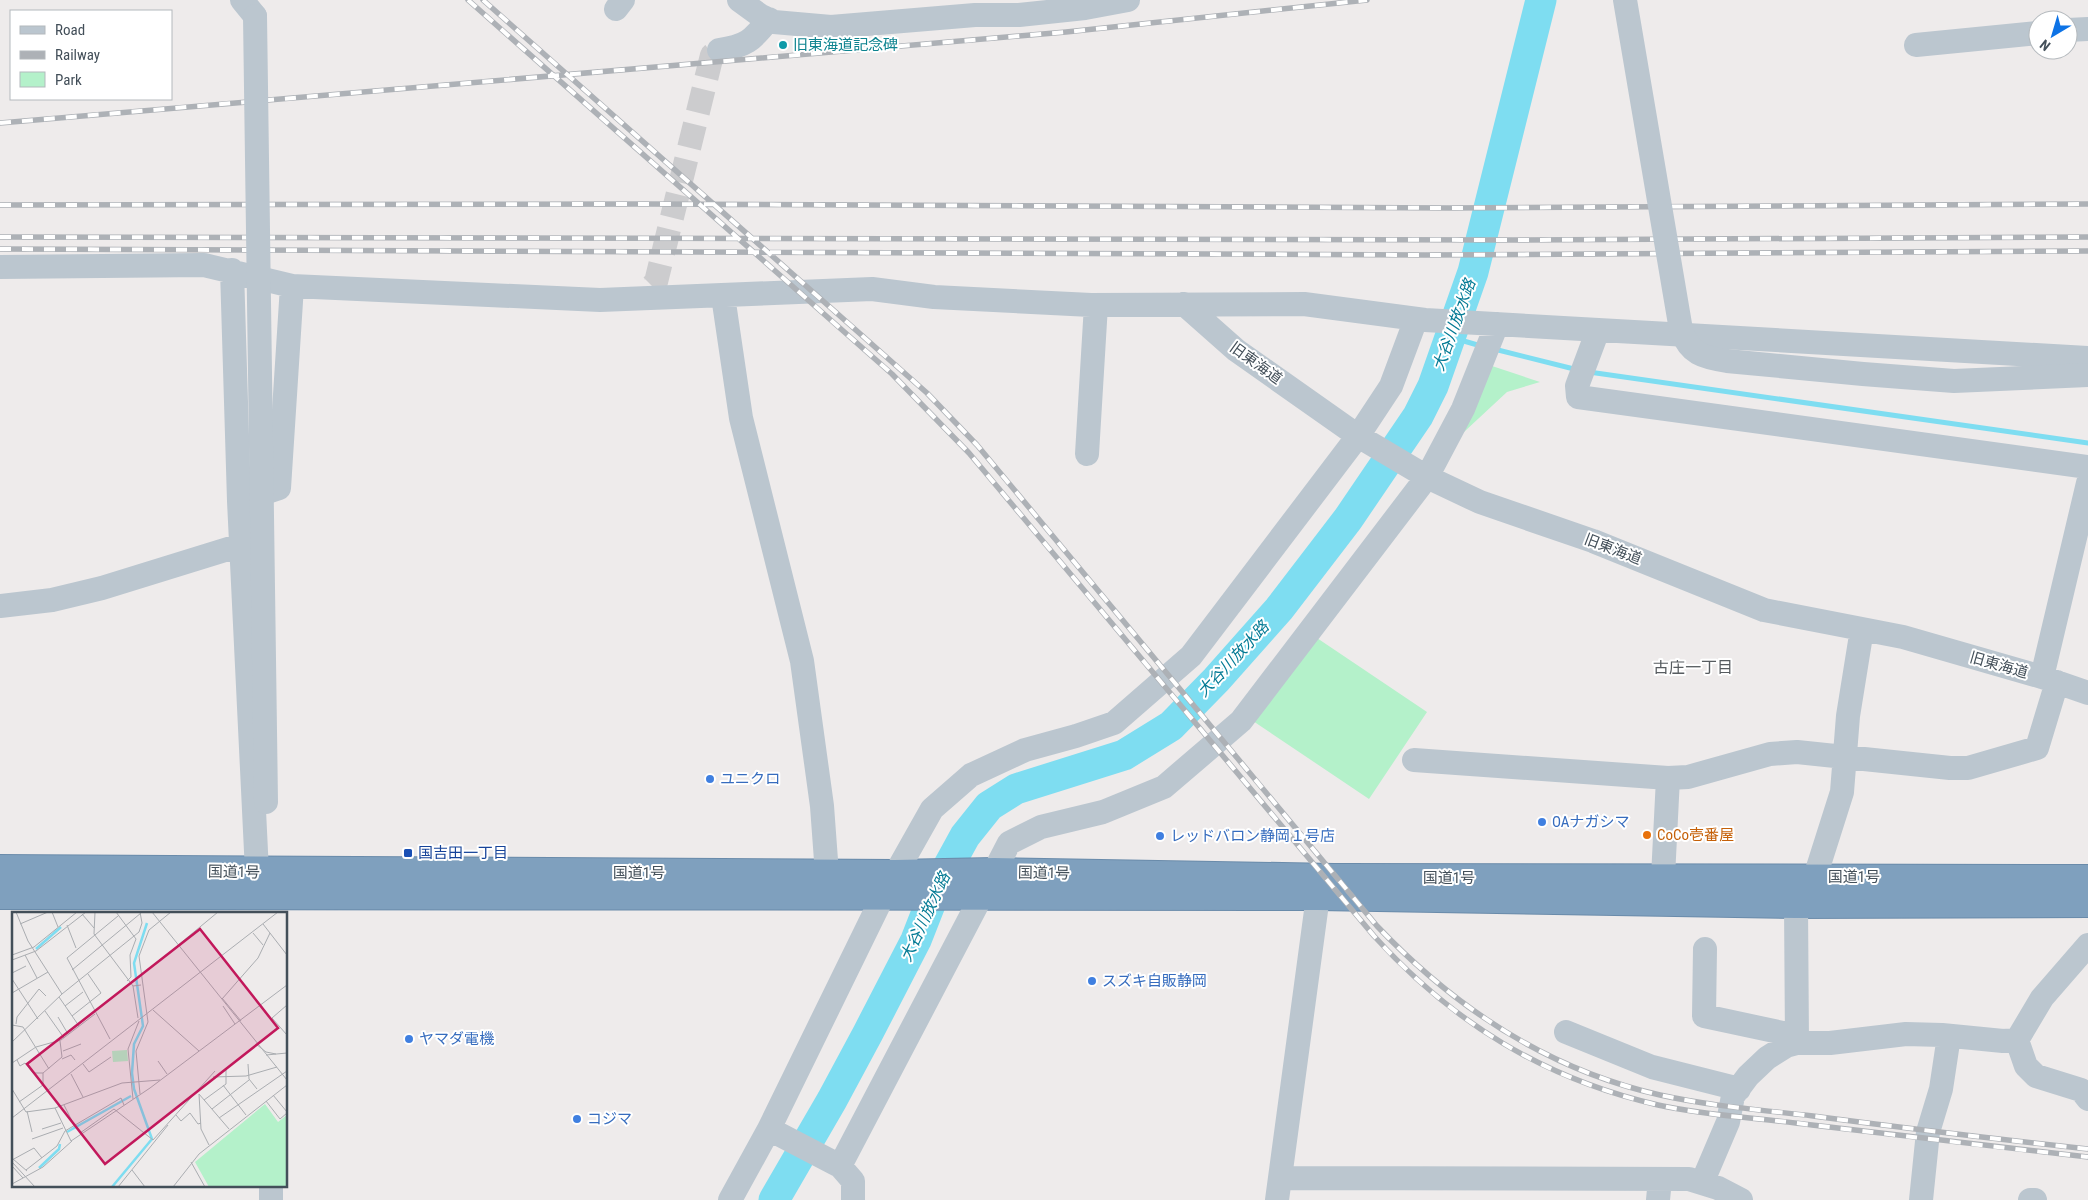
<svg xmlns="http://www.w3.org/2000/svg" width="2088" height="1200" font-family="'Roboto Condensed','Noto Sans JP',sans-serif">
<rect width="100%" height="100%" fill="#eeebeb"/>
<path fill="#b4f1ca" d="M1489 365 1540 382 1507 392 1450 445Z
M1311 634 1427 712 1369 799 1253 721Z"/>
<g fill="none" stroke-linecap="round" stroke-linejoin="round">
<path stroke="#7eddf1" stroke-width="5" d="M1450 337 1481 346
M1494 349 1578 370
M1589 372 2088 443"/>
<path stroke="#7eddf1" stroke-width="31" d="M774 1200 832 1100 868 1033 916 940 936 889 965 836 989 806 1016 789 1124 755 1171 726 1216 680 1279 609 1348 519 1418 416 1433 386 1473 272 1541 0"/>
<path stroke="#ccccce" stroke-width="24" stroke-dasharray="24 12" stroke-linecap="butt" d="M652 286 656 282 712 55 719 50"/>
<g stroke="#6a8baa" stroke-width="30">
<path id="highway" d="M0 869 895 874 994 872 1334 878 2088 879
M0 895 1318 896 1796 904 2088 903"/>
</g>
<path stroke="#bbc6cf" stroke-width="24" d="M242 0 255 16
M739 0 761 16 774 22 831 27 975 15H1019L1085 8 1128 0
M616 9 623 0
M2068 30 2088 29
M1916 45 2038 33
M719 50C746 46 752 41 769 19
M0 267 204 265 292 286 600 300 872 289 934 297 1091 305 1304 304 1425 320 2088 358
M232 270 239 501 257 872
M723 296 741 418 802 661 822 806 827 874
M1184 304 1236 350 1358 436 1427 477 1480 502 1593 541 1764 610 1903 637 2042 677 2088 693
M1598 330 1577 386 1578 397 2088 467
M1087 454 1096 305
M243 500 279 488 292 286
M0 606 52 600 102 588 241 545
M2042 677 2088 483
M1414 760 1668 778 1663 877
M1668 778 1688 777 1770 754 1797 752 1950 768H1968L2037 748 2057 682
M994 872 1009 843 1041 827 1103 812 1164 787 1241 721 1427 477 1463 409 1497 324
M1815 877 1842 792 1848 716 1862 629
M1796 904 1797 1043
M1705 949 1704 1016 1797 1036
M1566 1032 1652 1067 1739 1089
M2017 1040 2026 1066 2036 1076 2081 1090 2088 1099
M769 1129 840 1166 981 897
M840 1166 853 1181V1200
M1281 1178 1689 1179 1718 1188 1741 1200
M1702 1183 1728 1122 1733 1096 1748 1076 1767 1058 1786 1046 1797 1043H1830L1906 1034 1942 1035 2003 1041 2017 1040 2042 998 2088 945
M271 1200V1186
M730 1200 769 1129 883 896 932 809 971 775 1025 750 1076 736 1114 723 1191 656 1358 436 1391 386 1416 319
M1277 1200 1318 896
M1658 1200 1660 1179
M1921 1200 1928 1132 1941 1089 1949 1036
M2030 1200H2035"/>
<use href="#highway" stroke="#7fa0be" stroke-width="28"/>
<g stroke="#adb1b6" stroke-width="5.5">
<path id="rail" d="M468 0 892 374 969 453 1374 936C1452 1022 1544 1079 1658 1105 1708 1116 1761 1118 1812 1125 1904 1136 1996 1147 2088 1157
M483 0 927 393 977 445 1377 926C1455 1008 1549 1070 1660 1095 1710 1106 1762 1110 1813 1116 1904 1128 1996 1139 2088 1149
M0 123 1066 32 1367 0
M0 205 646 204 1449 208 2088 204
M0 237 1519 240 2088 237
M0 249 1425 255 2088 251"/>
</g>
<use href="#rail" stroke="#fff" stroke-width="4" stroke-dasharray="11" stroke-linecap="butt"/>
<path stroke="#bbc6cf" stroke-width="24" d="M1625 0 1681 330C1690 354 1702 357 1727 361L1863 374 1954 381 2088 375
M255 16 266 802"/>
</g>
<circle fill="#0f9aa8" stroke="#fff" stroke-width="2" cx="783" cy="45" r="5"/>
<g fill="#3f7fe0" stroke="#fff" stroke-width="2">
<circle cx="710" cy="779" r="5"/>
<circle cx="1542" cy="822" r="5"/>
<circle cx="1160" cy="836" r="5"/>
<circle cx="1092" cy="981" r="5"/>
<circle cx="409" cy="1039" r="5"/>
<circle cx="577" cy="1119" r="5"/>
</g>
<circle fill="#e8710a" stroke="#fff" stroke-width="2" cx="1647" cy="835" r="5"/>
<rect fill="#1a4fb4" stroke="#fff" stroke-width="2" x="403" y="848" width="10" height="10" rx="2.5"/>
<g text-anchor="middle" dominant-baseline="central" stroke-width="4" stroke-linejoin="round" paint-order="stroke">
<g font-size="15" fill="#0d838f" stroke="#fff" text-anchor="start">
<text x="793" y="45">旧東海道記念碑</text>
</g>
<g font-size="15" fill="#434f59" stroke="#fff">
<text transform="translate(1256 363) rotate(36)">旧東海道</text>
<text transform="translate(1613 549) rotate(21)">旧東海道</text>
<text transform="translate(1999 665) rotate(16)">旧東海道</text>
<text transform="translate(234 872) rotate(1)">国道1号</text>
<text x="639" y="873">国道1号</text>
<text transform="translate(1044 873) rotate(1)">国道1号</text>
<text x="1854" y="877">国道1号</text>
<text x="1449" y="878">国道1号</text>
</g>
<g font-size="15" fill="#366cbe" stroke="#fff" text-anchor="start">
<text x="720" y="779">ユニクロ</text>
<text x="1552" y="822">OAナガシマ</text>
<text x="1170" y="836">レッドバロン静岡１号店</text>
<text x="1102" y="981">スズキ自販静岡</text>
<text x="419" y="1039">ヤマダ電機</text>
<text x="587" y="1119">コジマ</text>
</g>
<g font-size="15" fill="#c56008" stroke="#fff" text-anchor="start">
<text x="1657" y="835">CoCo壱番屋</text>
</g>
<g font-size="15" fill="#164399" stroke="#fff" text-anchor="start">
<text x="418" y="853">国吉田一丁目</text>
</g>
<g font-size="16" font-style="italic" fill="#057b95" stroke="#fff">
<text transform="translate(1454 325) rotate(-70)">大谷川放水路</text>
<text transform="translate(1233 659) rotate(-47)">大谷川放水路</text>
<text transform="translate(925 917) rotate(-65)">大谷川放水路</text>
</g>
<g font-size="16" fill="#575c60" stroke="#fff">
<text x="1693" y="667">古庄一丁目</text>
</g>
</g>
<g transform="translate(12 912)">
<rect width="275" height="275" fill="#eeebeb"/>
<path d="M115 138 116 149 101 150 100 139ZM253 192 266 210 275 203V275H197L183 250Z" fill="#b4f1ca"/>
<path fill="none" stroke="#7eddf1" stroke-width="2.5" d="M24 37 49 15M55 220 119 184M27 256 47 237 48 232M100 275 140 227 122 177 120 161 122 132 131 114 122 51 135 11"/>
<path fill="none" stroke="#aaadb1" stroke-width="1" d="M4 0 16 29 50 82M40 0 46 15M83 0 82 22 121 74M104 0 124 27 118 43 119 65 115 69M140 0 275 168M70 2 82 16M8 12 36 0M251 12 275 43M55 13 64 36M241 21 251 33M165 34 206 0M0 43 22 35 65 0M13 43 25 66M0 48 24 39 74 0M60 58 129 1M0 61 14 54M0 67 26 107M0 81 36 60M47 85 67 114M210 86 229 109M210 87 246 46 258 21M275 93 260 106 275 123M53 94 71 80M211 94 223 112M141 98 187 139M33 99 52 126M60 104 89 81 76 62M46 105 56 122M126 106 121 74 129 73M4 112 5 105 27 77 34 84M0 113 11 115 37 157M98 127 55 46 106 4M0 130 50 82 127 20 130 11 128 0M244 132 254 140 264 142M51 139 69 132M254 143 275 141M50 147 59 143 63 148M5 148 8 154 13 151 21 161H31M146 149 155 162M0 151 24 135 49 128 83 102M71 152 77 160 99 145M236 152 237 167 245 177M59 162 71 185M201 165 234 164 265 155M211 173 234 203M0 177 14 200 43 196 110 171 148 168M128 182 124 139 136 110 127 44 137 18 159 0M187 182 189 217 197 233M187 182 217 217M261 183 275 200M121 187 116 137 127 109M192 188 214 172V156M254 189 268 207 275 201M7 190 31 173V161L50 145 48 129M52 193 62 213M43 196 59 229 138 176 275 73M200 197 237 168M15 199 20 220M164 203 169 209 178 201 186 212 189 211M0 206 266 0M207 206 275 159M30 217 49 211M68 221 102 197 141 228 203 159M20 227 51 216M1 247 15 259M0 248 22 236 30 246M0 250 23 275M179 250 193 275M0 254 11 266M14 258 45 234 53 219 109 186 112 193M120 258 133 275M0 272 31 255 60 229M106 275 156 213M161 275 187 242 275 173"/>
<path fill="#c2185b" fill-opacity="0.15" stroke="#c2185b" stroke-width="2.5" d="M188 17 266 116 93 252 15 152Z"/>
<rect width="275" height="275" fill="none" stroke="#434f59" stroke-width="2.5"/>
</g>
<rect x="10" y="10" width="162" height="90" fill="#ffffff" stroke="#b4b9bd"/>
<rect x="20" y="26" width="25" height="8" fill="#bbc6cf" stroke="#b4b9bd"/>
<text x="55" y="35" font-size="15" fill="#434f59">Road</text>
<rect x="20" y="51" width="25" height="8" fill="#adb1b6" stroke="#b4b9bd"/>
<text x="55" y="60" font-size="15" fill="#434f59">Railway</text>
<rect x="20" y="72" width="25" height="15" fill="#b4f1ca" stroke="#b4b9bd"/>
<text x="55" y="85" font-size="15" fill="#434f59">Park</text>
<g transform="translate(2053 35) rotate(218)"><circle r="24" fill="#ffffff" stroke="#b4b9bd"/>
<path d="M0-4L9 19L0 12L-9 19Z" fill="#0d73e6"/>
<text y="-8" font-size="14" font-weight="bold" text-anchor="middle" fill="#434f59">N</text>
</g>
</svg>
